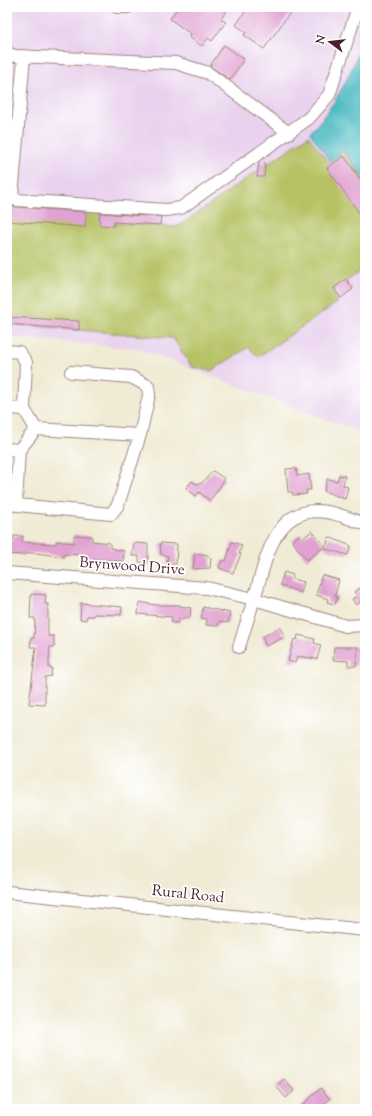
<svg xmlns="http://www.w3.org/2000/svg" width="372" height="1116" font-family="'Sorts Mill Goudy',serif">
<rect width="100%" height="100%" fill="#fff"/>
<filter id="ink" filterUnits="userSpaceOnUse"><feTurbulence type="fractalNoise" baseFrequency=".025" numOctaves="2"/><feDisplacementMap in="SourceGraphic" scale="8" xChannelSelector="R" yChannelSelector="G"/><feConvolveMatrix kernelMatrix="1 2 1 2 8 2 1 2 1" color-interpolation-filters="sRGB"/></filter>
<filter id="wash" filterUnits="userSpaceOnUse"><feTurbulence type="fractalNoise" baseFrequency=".012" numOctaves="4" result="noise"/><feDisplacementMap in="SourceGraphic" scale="16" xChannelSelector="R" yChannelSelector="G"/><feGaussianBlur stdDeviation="0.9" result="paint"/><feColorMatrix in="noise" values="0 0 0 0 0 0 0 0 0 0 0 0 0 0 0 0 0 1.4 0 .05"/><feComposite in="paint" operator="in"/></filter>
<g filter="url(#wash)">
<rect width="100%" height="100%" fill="#f0ebd4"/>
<path fill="#e9d2ed" d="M7 7H365V434L140 349 7 337Z"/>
<path fill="#b6c264" stroke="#807048" d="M308 136 331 165 344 152 365 183V267L332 291 338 302 258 357 249 347 211 371 192 367 173 338 7 324V205L100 212V222L177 227Z"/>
<path fill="#4dbcc3" stroke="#4c6e77" d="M365 33V180L344 150 331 162 310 133C336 105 354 70 365 33Z"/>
<g id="blocks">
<path fill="#e1a2d1" d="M178 7H229L221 19 226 22 212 41 208 38 202 46 189 37 191 34 170 19Z
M237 7H294L264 49 244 35 246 32 236 25 245 12Z
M224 45 244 59 230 80 210 66Z
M344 156 365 186V221L327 168Z
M259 162 265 163 264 177H257Z
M7 206 86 212 85 227 7 221Z
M100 213 161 217 160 225 114 222V226L99 225Z
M346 279 353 289 341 298 334 288Z
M7 317 79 321V330L7 324Z
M296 468 297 476 309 474 311 490H306L307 494 293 495 292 492H288L286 469Z
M213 471 225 479 210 501 199 492 196 496 186 488 192 481 197 484 202 483Z
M339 475 345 476 343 485 348 487 345 499 324 491 327 479 337 481Z
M312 531 325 546 307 560 292 541 300 534 303 538Z
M74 535 92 536V541L110 543V548L124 551 123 561 94 559 93 561H85V555L64 554V557L36 553H28L24 555 7 554V541H14V536H23L22 542 56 544V541L74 543Z
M329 537 351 546 348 555 325 549Z
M232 542 242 545 239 554H241L233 573 219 568 222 560 226 561Z
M134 543 148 544V563L139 562V556H132Z
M160 543 177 544 176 564H167L168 556 161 555Z
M195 553 208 555V557L211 558 210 568 193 569Z
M284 572 293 575 292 579 304 582 301 593 280 585Z
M322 575 339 580 335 596 338 597 335 604 327 602 328 599 316 595Z
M365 585V610L360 602 356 605 352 599 357 596 354 592Z
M31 594 46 595 45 604H48V636H54V647H50L49 660V668H52L51 676 45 677V705L29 704 36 647H30L31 638H34L35 618H30Z
M139 602 156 605H180V606L191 608 190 618H183V620L179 619 178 623 171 622 172 617 138 614Z
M81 603 122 607 121 615 94 614V616H87L86 620 80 619Z
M203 607 230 613 228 623 219 621 218 626 206 625 207 619 201 618Z
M280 627 285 637 266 646 262 637Z
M298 635 315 639 314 643 321 645 317 659 297 656 295 663 288 661 294 639 297 640Z
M334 647H358L356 666H348V661L333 660Z
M284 1079 294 1091 286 1098 276 1086Z
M321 1088 330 1099 319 1109H298Z"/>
</g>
</g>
<g filter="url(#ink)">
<use href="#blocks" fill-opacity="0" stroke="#9d8580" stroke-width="1"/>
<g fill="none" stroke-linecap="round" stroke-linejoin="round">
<g stroke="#9d8580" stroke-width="14">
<path id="minor" d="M117 7H128
M7 53 15 56 176 63 208 73 289 133
M24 56 12 197 16 200 166 210 181 208 309 118 329 95 358 7
M7 351 19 352 26 362 24 409 36 429 140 435 118 505 111 514 7 504
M71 372 131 377 148 386 149 395 140 435
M7 408 24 409
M7 449 19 450 16 504
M19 450 36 429
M365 524C353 520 340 514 327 512 273 503 266 562 254 599L346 626 365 625
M7 573 207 588 254 599 239 647
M7 892 365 930"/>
</g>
<use href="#minor" stroke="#fff" stroke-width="12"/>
</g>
</g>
<g text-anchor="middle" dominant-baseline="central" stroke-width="3.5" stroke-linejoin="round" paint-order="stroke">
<g font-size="15" fill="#4a1f2b" stroke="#fff">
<text transform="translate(132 567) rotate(4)">Brynwood Drive</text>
<text transform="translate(188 895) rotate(6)">Rural Road</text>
</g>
</g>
<rect width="372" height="1116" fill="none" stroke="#fff" stroke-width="24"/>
<g transform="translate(330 42) rotate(285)" stroke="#ffffff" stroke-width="3" paint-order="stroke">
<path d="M0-3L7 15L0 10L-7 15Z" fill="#4a1f2b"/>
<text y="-6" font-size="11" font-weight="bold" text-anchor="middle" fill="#4a1f2b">N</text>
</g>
</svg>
